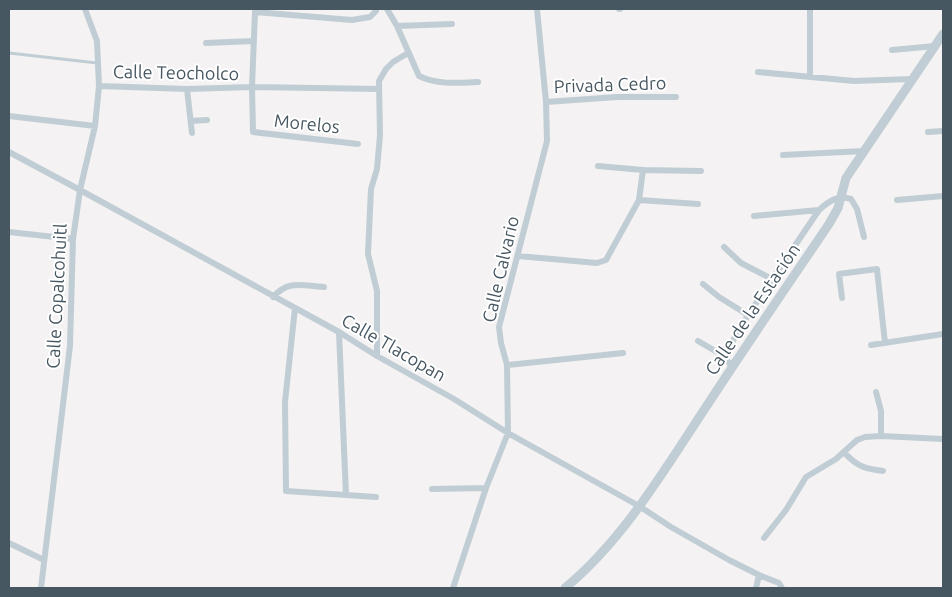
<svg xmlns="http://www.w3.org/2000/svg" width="952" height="597" font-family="Ubuntu,sans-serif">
<rect width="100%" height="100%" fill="#f4f2f2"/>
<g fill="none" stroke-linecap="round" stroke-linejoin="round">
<path stroke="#c1cdd4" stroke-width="3" d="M9 53 97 63"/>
<path stroke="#c1cdd4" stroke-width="6" d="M387 9 397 26 419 76C437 85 459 83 478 82
M619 9H620
M397 26 452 24
M206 43 254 41
M892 50 935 46
M758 72 854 81 912 79
M810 76V9
M99 86 187 89 252 87 378 89
M187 89 192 133
M546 102 617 97H676
M9 116 95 126
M191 121 207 120
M928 132 943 131
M358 144 253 132 252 87 255 12 352 20 370 17 376 11V9
M9 152 80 190 339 332 377 356 454 399 508 433 639 506 671 527 729 560 759 575 779 583 782 588
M783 155 864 151
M598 166 643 170 701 171
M639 200 698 204
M897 200 943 196
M754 216 819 210
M9 232 73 239
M724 247 741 263 774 280
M518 256 597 263 606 260 639 200 643 170
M703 284 719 297 748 315
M273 297C289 279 303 286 324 287
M842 298 839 274 877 269 885 343
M295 308 285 402 286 491 376 497
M339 332 346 495
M698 341 724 356
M871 345 943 334
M377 356V291L368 254 371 189 377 169 380 135 379 81 386 69 393 62 408 53
M507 365 623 353
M732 367 724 356 748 315 819 210C829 201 837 195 851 199L857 209 864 237
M876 392 881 411V436
M844 452C856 466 865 469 883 471
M432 489 486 488
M764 538 786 510 806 477 836 459 857 440 865 437 881 436 943 439
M9 543 44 560
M41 588 70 346 73 239 80 190 95 126 99 86 97 41 85 9
M453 588 486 488 508 433 507 365 501 343 499 327 547 141 546 102 537 9
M756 588 759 575"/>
<path stroke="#c1cdd4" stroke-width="9" d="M565 588C623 540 663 472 704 410 745 347 787 286 829 224L838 208 846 178 943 34"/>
</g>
<g text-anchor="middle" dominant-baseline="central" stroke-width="4" stroke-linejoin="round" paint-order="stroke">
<g font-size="18" fill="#475761" stroke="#fff">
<text transform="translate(176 72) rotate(1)">Calle Teocholco</text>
<text transform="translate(610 84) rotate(-2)">Privada Cedro</text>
<text transform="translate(307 123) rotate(6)">Morelos</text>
<text transform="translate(500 269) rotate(-77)">Calle Calvario</text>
<text transform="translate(56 296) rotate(-87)">Calle Copalcohuitl</text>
<text transform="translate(752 309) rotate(-56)">Calle de la Estación</text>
<text transform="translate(394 347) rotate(30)">Calle Tlacopan</text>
</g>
</g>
<rect width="952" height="597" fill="none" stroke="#475761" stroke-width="20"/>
</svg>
